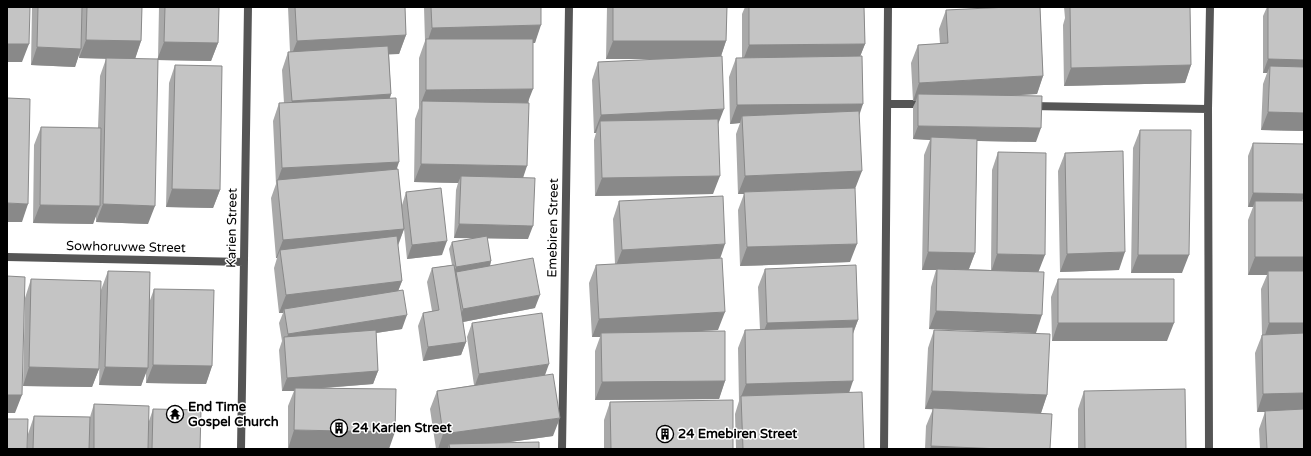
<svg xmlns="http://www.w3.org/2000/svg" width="1311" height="456" font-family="'Varela Round',sans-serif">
<rect width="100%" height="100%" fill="#fff"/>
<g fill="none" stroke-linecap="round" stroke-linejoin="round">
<path stroke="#555" stroke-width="8" d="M888 104H925
M1031 106 1208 109
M7 257 244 262
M241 449 248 7
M562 449 569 7
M884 449 888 7
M1209 449 1208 109 1210 7"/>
</g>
<path fill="#a9a9a9" d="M32 7H142L141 41 135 59H158L159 7H219L218 43 211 61 158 60 148 224 96 222V214L93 224 33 223 34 145 41 127 98 128 100 76 106 59 79 58V54L75 67 31 65Z
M288 7H405L406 35 399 54H389L391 94 390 98 397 169 402 205 406 192 442 255 407 259 404 229 398 246 402 281 398 291 402 329 376 333 378 371 373 384 325 388 288 449V406L294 391H282L279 350 282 341 279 323 283 313H279L274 268 277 258H276L271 198 276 184 273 121 279 103H284L282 70 288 52H290Z
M424 7H541L535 43H533L523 178 528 239 487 238 491 261 490 266 535 308 463 322 466 342 461 355 423 361 418 326 423 313 432 311 427 282 432 268 452 265 449 249 452 242 474 238H454L456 190 458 183 414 182 415 119 419 108V58L425 41Z
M607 7H727L726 41 721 56 718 124 713 194 595 196 594 140 596 133H594L592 80 598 62 662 59H606Z
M745 7H864L865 44 860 56 859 115 850 262 740 266 738 210 744 194H738L736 134 740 123 730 124 729 77 736 58H742V14Z
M924 7H1040L1043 76 1037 94 1013 95 1036 142 977 141 975 253 969 269 991 270 992 170 998 152 1038 272 1036 333 929 329 931 287 936 270H922L924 155 930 140 913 139V107L916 101H913L911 63 918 45 940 44 939 29 946 10 1000 8H924Z
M1064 7H1190L1191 65 1185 83 1064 86 1063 25 1065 18Z
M1267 7H1304V131L1261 130 1263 84 1267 73H1263V16Z
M175 65 220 190 213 208 166 207 169 83Z
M1140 130 1182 273H1131L1133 148Z
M1253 143 1304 144V196L1302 201 1304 449H1260L1259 429 1265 412H1257L1255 353 1262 335 1261 289 1267 275H1248V220L1253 207H1248V156Z
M1065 153 1119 270 1060 272 1058 171Z
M619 201 720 258 718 330 694 331 725 381 719 399 595 400V351L600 337H592L589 283 596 265 615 264 613 219Z
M765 269 858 320 853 334 849 393 864 449H736L735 414 739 401 738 348 745 330H760L758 287Z
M108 271 149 303 154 289 212 366 206 384 146 383V371L141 386 99 385 101 290Z
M31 279 99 369 92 387 23 386 25 298Z
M1058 279 1167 341H1052L1051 297Z
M472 323 545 375 553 436 502 443 539 449H436L430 409 437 391 474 385 467 337Z
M934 330 1047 395 1041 413 1050 449H925L926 426 933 409H925L928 348Z
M1084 391 1186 449H1078V409Z
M610 402 733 449H604V420Z
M94 404 149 421 153 409 200 449H27L28 434 34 416 90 417Z"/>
<path fill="#898989" d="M925 7H1025L924 8Z
M541 25 535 43 426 46 432 28Z
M406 35 399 54 290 59 297 41Z
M86 40 141 41 135 59 79 58Z
M613 41H726L720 59H606Z
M164 42 218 43 211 61 157 60Z
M7 44H29L22 62H7Z
M865 44 858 62 742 63 749 45Z
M37 47 81 49 75 67 31 65Z
M1268 59 1304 60V74L1270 66 1267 73H1263Z
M1191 65 1185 83 1064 86 1071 68Z
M1043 76 1037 94 918 101V94L916 101H913L919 83Z
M533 89 526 107 422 101 419 108 426 90Z
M391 94 385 112 285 119 292 101Z
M863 104 857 122 742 116 740 123 730 124 737 105Z
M724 109 717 127 600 121 596 133H594L601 115Z
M1268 112 1304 113V131L1261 130Z
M918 126 1041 128 1036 142 931 140V137L930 140 913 139Z
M399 162 393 181 277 182 282 168Z
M421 164 527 166 521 184 461 176 458 183 414 182Z
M862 171 855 189 744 192V194H738L745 176Z
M720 176 713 194 595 196 602 178Z
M172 189 220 190 213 208 166 207Z
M1253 193 1304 194V196L1300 207 1255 201 1253 207H1248Z
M7 203 28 204 22 222H7Z
M103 204 155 206 148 224 96 222Z
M40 205 100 206 93 224 33 223Z
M459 224 533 226 528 239 454 238Z
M404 229 397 247 280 250 277 258H276L283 240Z
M447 241 442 255 407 259 412 245Z
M725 244 719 262 615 268 622 250Z
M857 244 850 262 740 266 747 247Z
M928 252 975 253 968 271 937 269 936 270H922Z
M1125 252 1119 270 1060 272 1067 254Z
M997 254 1045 255 1038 273 991 272Z
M1138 255H1189L1182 273H1131Z
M1255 257H1304V275L1268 271 1267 275H1248Z
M491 261 489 269 456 272V274L453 275 456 267Z
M402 281 395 299 284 309 283 313H279L286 295Z
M540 295 535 308 458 323 463 309Z
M936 311 1042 315 1036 333 929 329Z
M725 312 718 330 601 337V333L600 337H592L599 319Z
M407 315 402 329 285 347V345L288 334Z
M858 320 851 338 760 341 767 323Z
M1058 323H1174L1167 341H1052Z
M1269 323H1304V341H1263Z
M466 342 461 355 423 361 428 347Z
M549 364 544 378 474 388 479 374Z
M153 365 212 366 206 384 146 383Z
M29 367 99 369 92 387 23 386Z
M105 367 148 368 141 386 99 385Z
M378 371 373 384 295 390V388L294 391H282L287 378Z
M725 381 719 399 595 400 602 382Z
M853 381 847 399 741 397 746 384Z
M932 391 1047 395 1041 413 925 409Z
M1304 393V411L1257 412 1263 394Z
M7 395H22L15 413H7Z
M560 418 553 436 460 449 449 444 448 449H438L443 434Z
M294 430 395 432 389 449H288Z
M931 446 1001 449H930Z"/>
<path fill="#c4c4c4" stroke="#898989" d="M7 7H30L29 44H7Z
M38 7H82L81 49 37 47Z
M87 7H142L141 41 86 40Z
M165 7H219L218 43 164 42Z
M295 7H405L406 35 297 41Z
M431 7H541V25L432 28Z
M613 7H727L726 41H613Z
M749 7H864L865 44 749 45Z
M1009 7H1040L1043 76 919 83 918 45 948 43 946 10Z
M1070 7H1190L1191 65 1071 68Z
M1268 7H1304V60L1268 59Z
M426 39H533V89L426 90Z
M388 46 391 94 292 101 288 52Z
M722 56 724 109 601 115 598 62Z
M862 56 863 104 737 105 736 58Z
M106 58 158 59 155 206 103 204Z
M175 65 222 66 220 190 172 189Z
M1270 66 1304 67V113L1268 112Z
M918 94 1042 96 1041 128 918 126Z
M7 98 30 99 28 204 7 203Z
M396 98 399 162 282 168 279 103Z
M422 101 529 103 527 166 421 164Z
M859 111 862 171 745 176 742 116Z
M718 119 720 176 602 178 600 121Z
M41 127 101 128 100 206 40 205Z
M1140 130H1191L1189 255H1138Z
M931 137 977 139 975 253 928 252Z
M1253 143 1304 144V194L1253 193Z
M1123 151 1125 252 1067 254 1065 153Z
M998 152 1046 153 1045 255 997 254Z
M398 169 404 229 283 240 277 180Z
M461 176 535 178 533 226 459 224Z
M441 188 447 241 412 245 406 192Z
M855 188 857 244 747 247 744 192Z
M723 196 725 244 622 250 619 201Z
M1255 201H1304V257H1255Z
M397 236 402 281 286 295 280 250Z
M487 236 491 261 456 267 452 242Z
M533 258 540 295 463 309 456 272Z
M722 258 725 312 599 319 596 265Z
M454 265 466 342 428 347 423 313 439 310 432 268Z
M856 265 858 320 767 323 765 269Z
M937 269 1044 272 1042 315 936 311Z
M108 271 150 272 148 368 105 367Z
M1268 271H1304V323H1269Z
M7 276 25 277 22 395H7Z
M31 279 101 281 99 369 29 367Z
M1058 279H1174V323H1058Z
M154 289 214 290 212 366 153 365Z
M403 290 407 315 288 334 284 309Z
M542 313 549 364 479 374 472 323Z
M853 327V381L746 384 745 330Z
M376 330 378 371 287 378 284 337Z
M934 330 1050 334 1047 395 932 391Z
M725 331V381L602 382 601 333Z
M1304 333V393L1263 394 1262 335Z
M553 374 560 418 443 434 437 391Z
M295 388 396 389 395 432 294 430Z
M1185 389 1186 449H1085L1084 391Z
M862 392 864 449H743L741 396Z
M733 400V449H611L610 402Z
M94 404 149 406 148 449H94Z
M933 408 1052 414 1050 449H1001L931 446Z
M153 409 201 410 200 449H152Z
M1304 409V449H1267L1265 411Z
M34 416 90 417 89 449H33Z
M7 419H28L27 449H7Z
M539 442V449H450L449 444Z"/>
<defs>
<g id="temple-ring" transform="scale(0.9)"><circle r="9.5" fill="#fff" stroke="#000" stroke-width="1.5"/><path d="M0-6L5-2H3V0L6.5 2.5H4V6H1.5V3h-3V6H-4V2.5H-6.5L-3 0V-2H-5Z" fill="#000"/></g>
<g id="building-ring" transform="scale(0.9)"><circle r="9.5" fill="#fff" stroke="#000" stroke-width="1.5"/><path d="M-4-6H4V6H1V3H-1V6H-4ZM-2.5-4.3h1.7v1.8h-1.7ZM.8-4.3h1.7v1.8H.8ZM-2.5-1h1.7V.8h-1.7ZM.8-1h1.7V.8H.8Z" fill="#000"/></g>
</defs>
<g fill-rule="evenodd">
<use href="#temple-ring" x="175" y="414"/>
<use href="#building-ring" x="339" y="428"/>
<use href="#building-ring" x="665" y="434"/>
</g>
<g text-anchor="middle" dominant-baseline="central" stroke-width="3" stroke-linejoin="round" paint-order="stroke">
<g font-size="13" fill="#000" stroke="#fff">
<text transform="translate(232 228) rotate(-89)">Karien Street</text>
<text transform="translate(553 228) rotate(-89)">Emebiren Street</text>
<text transform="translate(126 247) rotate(1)">Sowhoruvwe Street</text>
</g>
<g font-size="13" font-weight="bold" fill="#000" stroke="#fff" text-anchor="start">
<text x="188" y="407">End Time<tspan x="188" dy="15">Gospel Church</tspan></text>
<text x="352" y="428">24 Karien Street</text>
<text x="678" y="434">24 Emebiren Street</text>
</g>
</g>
<rect width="1311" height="456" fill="none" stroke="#000000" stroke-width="16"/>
</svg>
